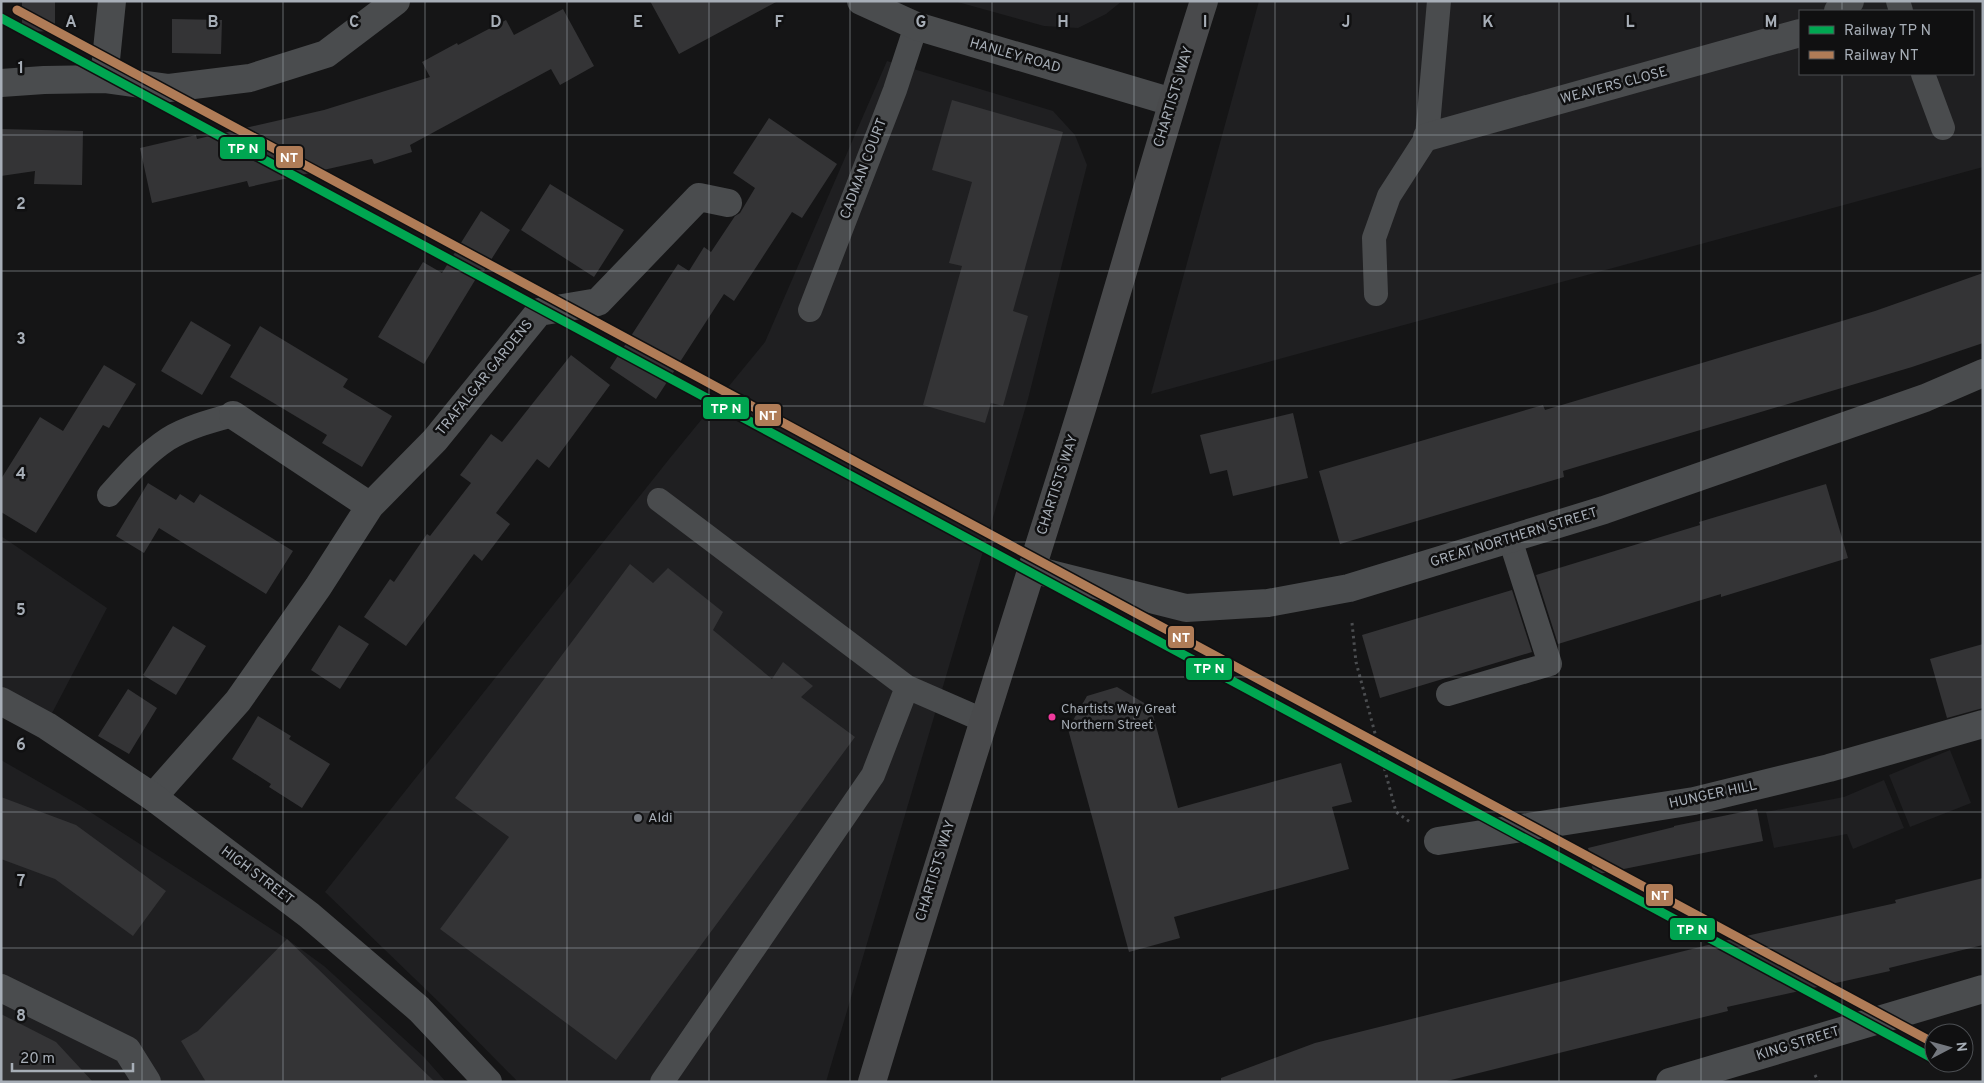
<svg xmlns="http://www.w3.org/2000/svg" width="1984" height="1083" font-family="Overpass,sans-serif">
<rect width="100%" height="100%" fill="#151516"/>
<path fill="#1f1f21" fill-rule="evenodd" d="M954 1H1122L1106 14 1078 28 1044 26Z
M1259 1H1983V167L1151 394ZM1800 11H1973V74H1800Z
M887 61 1053 111 1075 135 1087 165 1028 399 826 1082H518L443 1006 325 892 670 458 765 342Z
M1 536 107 608 50 717 1 689Z
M1950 750 1971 803 1910 827 1889 775Z
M1 760 81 806 287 939 324 966 424 1057 446 1082H1Z
M1884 780 1904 828 1853 849 1847 834 1774 848 1766 812 1844 797Z"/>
<path fill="#343436" d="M22 1H55V31L22 32Z
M650 1H778L679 54Z
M563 9 594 66 560 85 551 69 410 145 412 152 374 164 372 159 249 187 247 181 152 203 140 148 196 135 197 139 324 110 430 77 422 62 457 43 458 45 506 20 514 35Z
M172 19 222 20 221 54 172 53Z
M952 100 1063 132 1013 311 1028 316 1003 406 991 403 985 423 923 405 962 266 949 263 972 182 932 170Z
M769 118 837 164 802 218 792 212 734 301 724 294 656 399 610 368 678 264 689 271 704 247 711 252 735 216 740 213 755 188 733 173Z
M1 129 83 131 82 185 34 184 35 171 1 176Z
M550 184 624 230 594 277 521 230Z
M481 211 510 230 482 274 480 272 424 364 378 337 423 262 442 273Z
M1983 273V343L1912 367 1563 471 1564 477 1340 544 1319 471 1543 405 1545 410 1622 387 1875 311Z
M191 321 231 345 202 395 161 371Z
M260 326 348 379 343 387 392 416 362 467 322 443 327 435 230 377Z
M571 355 610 385 549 468 537 459 496 513 510 524 482 561 474 554 406 646 364 617 390 579 394 582 427 534 430 536 471 483 460 475 491 434 502 442Z
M104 365 136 384 109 428 103 425 36 533 1 512V479L40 417 63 431Z
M1293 413 1308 478 1233 496 1227 470 1210 474 1200 435Z
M148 483 176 500 180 494 194 503 200 494 293 551 266 594 159 528 144 553 116 536Z
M1826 484 1848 558 1721 597V594L1558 644 1536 575 1700 525 1699 522Z
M630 564 653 583 668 568 723 612 713 630 772 679 783 662 813 686 801 697 855 737 616 1060 440 929 509 837 455 798Z
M1512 590 1532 652 1380 698 1362 635Z
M339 625 369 644 340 689 311 670Z
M173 626 206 646 176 695 143 675Z
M1983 644V708L1947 718 1930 659Z
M1117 687 1151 707 1178 808 1341 763 1352 802 1332 807 1349 869 1174 917 1180 938 1129 952 1068 729 1087 696Z
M128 689 157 708 129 754 98 736Z
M258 716 291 736 289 739 330 764 302 808 269 787 271 784 232 759Z
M1 797 76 825 166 891 133 936 55 879 1 859Z
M1757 809 1763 841 1594 875 1588 848 1674 827V826Z
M1983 878V945L1889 968 1890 971 1727 1007 1728 1011 1443 1082H1221V1078L1315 1043 1728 940 1896 903 1895 900Z
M287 939 435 1082H206L181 1041 198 1031Z
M1 1014 56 1042 93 1082H1Z"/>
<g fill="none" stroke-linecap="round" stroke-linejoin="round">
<path stroke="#4b4d50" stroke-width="3" stroke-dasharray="2.5 4" stroke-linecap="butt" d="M1352 623 1356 662 1396 812 1410 822
M1815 1075 1819 1082"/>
<path stroke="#4a4c4e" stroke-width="24" d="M1898 1 1901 11
M1923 74 1943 128
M1376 294 1374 238 1389 196 1427 137 1439 1
M810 310 895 90 916 26
M109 495C127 475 145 454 168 439 188 427 211 421 233 415
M659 500 907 687 985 721
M1448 694 1550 664 1510 539
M662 1082 873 775 907 687"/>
<path stroke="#4a4c4e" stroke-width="28" d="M861 1 916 26 1172 102
M1838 11 1850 1
M104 79 112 1
M1 83 44 80 104 79 169 88 250 78 326 54 396 1
M1427 137 1800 33
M233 415 370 506
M1031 569 1186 608 1268 603 1349 588 1604 510 1925 398 1983 373
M153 797 238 701 318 587 370 506 435 440 539 312 598 302 699 197 728 203
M1438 841 1694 801 1829 768 1983 724
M1 988 127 1050 147 1082
M1670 1082 1983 989"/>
<path stroke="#4a4c4e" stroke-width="28" d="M1 701 47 726 153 797 309 915 419 1009 488 1082"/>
<path stroke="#494a4c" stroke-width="28" d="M872 1082C939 859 1011 637 1080 415 1123 277 1160 138 1204 1"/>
<g stroke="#101011" stroke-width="12">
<path id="rail-1" d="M1 18 1934 1059"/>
</g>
<g stroke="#101011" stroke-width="12">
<path id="rail-2" d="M17 10 1932 1042"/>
</g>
<use href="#rail-1" stroke="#00a651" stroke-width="9"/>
<use href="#rail-2" stroke="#b07c57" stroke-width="9"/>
</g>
<path fill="none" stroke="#a7aeb7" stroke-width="1" stroke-opacity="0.55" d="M142 1V1082M283 1V1082M425 1V1082M567 1V1082M709 1V1082M850 1V1082M992 1V1082M1134 1V1082M1275 1V1082M1417 1V1082M1559 1V1082M1701 1V1082M1842 1V11M1842 74V1082M1 135H1983M1 271H1983M1 406H1983M1 542H1983M1 677H1983M1 812H1983M1 948H1983"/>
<circle fill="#f13a9d" stroke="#101011" stroke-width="2" cx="1052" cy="717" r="4.5"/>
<circle fill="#74787f" stroke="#101011" stroke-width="2" cx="638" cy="818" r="5"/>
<g text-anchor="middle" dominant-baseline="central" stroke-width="5" stroke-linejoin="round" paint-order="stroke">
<g font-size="13" fill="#a7aeb7" stroke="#101011" text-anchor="start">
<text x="1061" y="710">Chartists Way Great<tspan x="1061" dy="16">Northern Street</tspan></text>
</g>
<g font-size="14" fill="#a7aeb7" stroke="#101011">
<text transform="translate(1015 56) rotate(16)">HANLEY ROAD</text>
<text transform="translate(1614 86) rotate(-15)">WEAVERS CLOSE</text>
<text transform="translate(1174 97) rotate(-73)">CHARTISTS WAY</text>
<text transform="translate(864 169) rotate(-69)">CADMAN COURT</text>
<text transform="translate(485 378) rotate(-51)">TRAFALGAR GARDENS</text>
<text transform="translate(1058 485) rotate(-72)">CHARTISTS WAY</text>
<text transform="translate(1514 538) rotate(-17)">GREAT NORTHERN STREET</text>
<text transform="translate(1713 795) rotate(-12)">HUNGER HILL</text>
<text transform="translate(936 871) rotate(-73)">CHARTISTS WAY</text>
<text transform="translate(257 876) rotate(37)">HIGH STREET</text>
<text transform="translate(1798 1044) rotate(-17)">KING STREET</text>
</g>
<g font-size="14" fill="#a7aeb7" stroke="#101011" text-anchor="start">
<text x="648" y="818">Aldi</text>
</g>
</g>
<g font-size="16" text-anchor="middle" font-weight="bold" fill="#a7aeb7" stroke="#101011" stroke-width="5" stroke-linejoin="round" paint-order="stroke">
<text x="71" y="27">A</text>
<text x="213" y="27">B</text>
<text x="354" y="27">C</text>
<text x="496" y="27">D</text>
<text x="638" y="27">E</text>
<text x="779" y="27">F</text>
<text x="921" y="27">G</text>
<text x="1063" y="27">H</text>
<text x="1205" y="27">I</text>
<text x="1346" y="27">J</text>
<text x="1488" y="27">K</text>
<text x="1630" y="27">L</text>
<text x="1771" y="27">M</text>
<text x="21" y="73">1</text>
<text x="21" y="209">2</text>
<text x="21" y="344">3</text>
<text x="21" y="479">4</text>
<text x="21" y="615">5</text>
<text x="21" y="750">6</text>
<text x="21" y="886">7</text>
<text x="21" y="1021">8</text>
</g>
<g stroke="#101011" stroke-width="2">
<rect x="219" y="136" width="47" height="24" rx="5" fill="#00a651"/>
<rect x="275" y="145" width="29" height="24" rx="5" fill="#b07c57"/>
<rect x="702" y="396" width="48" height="24" rx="5" fill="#00a651"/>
<rect x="754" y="403" width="28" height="24" rx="5" fill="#b07c57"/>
<rect x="1167" y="625" width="28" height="24" rx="5" fill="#b07c57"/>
<rect x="1185" y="657" width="48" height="24" rx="5" fill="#00a651"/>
<rect x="1645" y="883" width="29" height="24" rx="5" fill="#b07c57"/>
<rect x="1669" y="917" width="47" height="24" rx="5" fill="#00a651"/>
</g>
<g font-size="14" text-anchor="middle" font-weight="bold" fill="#fff">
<text x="243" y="153">TP N</text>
<text x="289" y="162">NT</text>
<text x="726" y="413">TP N</text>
<text x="768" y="420">NT</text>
<text x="1181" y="642">NT</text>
<text x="1209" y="673">TP N</text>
<text x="1660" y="900">NT</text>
<text x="1692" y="934">TP N</text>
</g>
<rect width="1984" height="1083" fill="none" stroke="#a7aeb7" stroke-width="5"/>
<rect x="1799" y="10" width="175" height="65" fill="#101011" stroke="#4c4f53"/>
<rect x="1809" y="26" width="25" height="8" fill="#00a651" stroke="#4c4f53"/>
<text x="1844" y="35" font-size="15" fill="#a7aeb7">Railway TP N</text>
<rect x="1809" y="51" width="25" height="8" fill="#b07c57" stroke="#4c4f53"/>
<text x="1844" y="60" font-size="15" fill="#a7aeb7">Railway NT</text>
<g transform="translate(1949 1048) rotate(84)"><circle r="24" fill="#101011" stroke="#4c4f53"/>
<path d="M0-4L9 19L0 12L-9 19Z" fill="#74787f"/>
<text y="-8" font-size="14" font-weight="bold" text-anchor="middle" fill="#a7aeb7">N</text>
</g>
<path d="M12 1063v8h121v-8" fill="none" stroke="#a7aeb7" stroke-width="2.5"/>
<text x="20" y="1063" font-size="15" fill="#a7aeb7" stroke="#101011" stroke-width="4" paint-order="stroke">20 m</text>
</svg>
